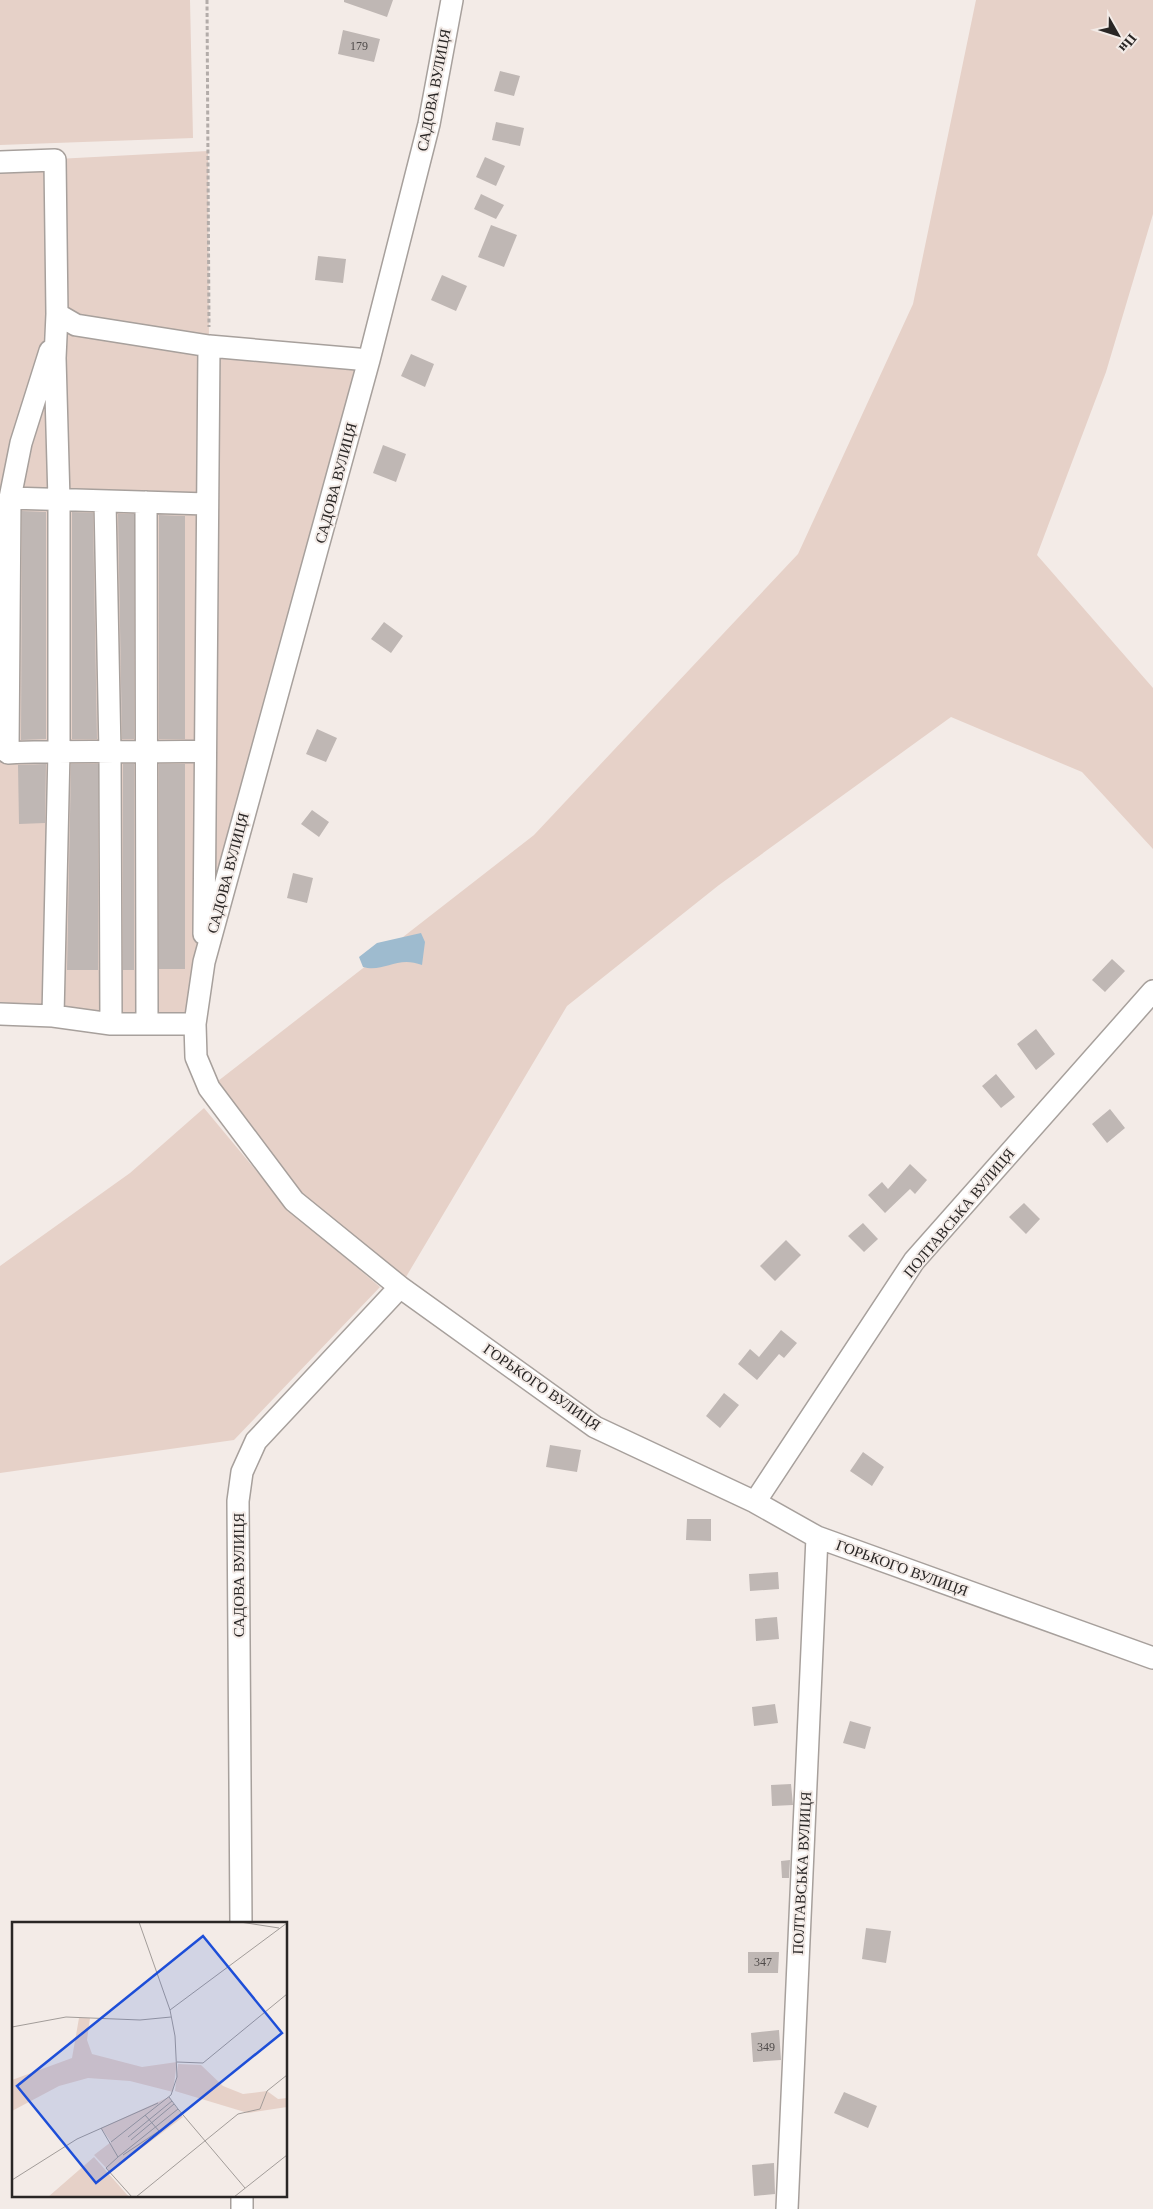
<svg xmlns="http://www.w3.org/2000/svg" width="1153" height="2209" font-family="Georgia,serif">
<rect width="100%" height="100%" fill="#f3ebe7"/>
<path fill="#e6d1c8" d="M0 0H190L193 138 0 145Z
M976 0H1153V214L1106 372 1037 555 1153 688V849L1082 772 951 717 719 885 567 1006 400 1287 294 1201 209 1088 534 835 798 554 913 304Z
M208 151 209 346 369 360 195 1024 0 1014V162Z
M204 1108 289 1210 380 1287 234 1440 0 1473V1266L130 1173Z"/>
<path fill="#9ebbcf" d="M421 933 425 942 422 965C397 955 384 973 363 967L359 957 377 943Z"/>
<path fill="#bfb7b4" d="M344 0H393L387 17 344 2Z
M343 30 380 39 374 62 338 54Z
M500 71 520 76 514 96 494 91Z
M496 122 524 128 520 146 492 140Z
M485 157 505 166 496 186 476 177Z
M481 194 504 205 496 219 474 209Z
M491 225 517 235 504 267 478 257Z
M318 256 346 259 343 283 315 280Z
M442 275 467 286 456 311 431 300Z
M411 354 434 364 425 387 401 376Z
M383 445 406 454 396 482 373 473Z
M22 511 46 512V739L21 740Z
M72 512 93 513 97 739H72Z
M118 514H134V739H122Z
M159 515 185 516V739H159Z
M384 622 403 636 391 653 371 639Z
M317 729 337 738 326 762 306 754Z
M46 764 45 823 19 824 18 765Z
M71 764H98V970H67Z
M123 764H134V970H123Z
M159 764H185V969H159Z
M312 810 329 822 319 837 301 824Z
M293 873 313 878 307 903 287 898Z
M1112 959 1125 971 1105 992 1092 980Z
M1036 1029 1055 1054 1036 1070 1017 1044Z
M996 1074 1015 1097 1001 1108 982 1086Z
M1110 1109 1125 1128 1107 1143 1092 1124Z
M910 1164 927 1180 915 1194 910 1189 885 1213 868 1195 882 1182 888 1189Z
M1024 1203 1040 1219 1026 1234 1009 1217Z
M863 1223 878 1239 864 1252 848 1236Z
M786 1240 801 1255 775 1281 760 1266Z
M781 1330 797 1343 784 1358 779 1354 757 1380 738 1364 750 1349 759 1357Z
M724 1393 739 1405 720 1428 706 1416Z
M550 1445 581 1450 577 1472 546 1467Z
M863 1452 884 1467 872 1486 850 1471Z
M687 1519H711V1541L686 1540Z
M778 1572 779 1589 750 1591 749 1574Z
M777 1617 779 1639 756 1641 755 1619Z
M775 1704 778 1723 754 1726 752 1707Z
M850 1721 871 1727 865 1749 843 1743Z
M791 1784 793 1805 772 1806 771 1785Z
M790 1860 789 1878H782L781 1861Z
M866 1928 891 1931 886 1963 862 1959Z
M748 1952H779L778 1973H748Z
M779 2030 781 2060 753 2062 751 2033Z
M844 2092 877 2106 868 2128 834 2113Z
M774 2163 775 2194 754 2196 752 2165Z"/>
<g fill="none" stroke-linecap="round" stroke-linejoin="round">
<g stroke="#a7a09c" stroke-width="24">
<path id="minor" d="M452 0 429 124 369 360 204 962 195 1024 196 1057 209 1088 294 1201 400 1287 595 1427 755 1502 817 1537 1153 1658
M0 162 55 160 57 314 76 325 209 346 369 360
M57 314 55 358 59 500V751L53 1016 111 1024H195
M50 351 21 443 10 498 8 753C73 750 139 753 204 751
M10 498 207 504
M105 501 110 752 111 1024
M146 502 147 1024
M204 934 209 346
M0 1014 53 1016
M755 1502 914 1261 1153 991
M241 1923 238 1501 242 1472 256 1441 400 1287
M242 2195V2209
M787 2209 817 1537"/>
</g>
<path stroke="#b3aca9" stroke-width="3" stroke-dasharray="4 2.5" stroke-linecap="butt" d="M207 0 209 327"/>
<use href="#minor" stroke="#fff" stroke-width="21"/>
</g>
<g text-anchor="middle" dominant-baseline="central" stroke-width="4" stroke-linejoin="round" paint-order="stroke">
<g font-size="12" fill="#4e4a49">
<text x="359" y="46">179</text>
<text x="763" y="1962">347</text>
<text x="766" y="2047">349</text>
</g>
<g font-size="15" fill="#292625" stroke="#f3ebe7">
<text transform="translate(434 90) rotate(-79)">САДОВА ВУЛИЦЯ</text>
<text transform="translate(336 483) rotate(-75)">САДОВА ВУЛИЦЯ</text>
<text transform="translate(228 873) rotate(-75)">САДОВА ВУЛИЦЯ</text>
<text transform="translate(959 1213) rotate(-50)">ПОЛТАВСЬКА ВУЛИЦЯ</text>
<text transform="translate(542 1387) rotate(35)">ГОРЬКОГО ВУЛИЦЯ</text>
<text transform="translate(902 1568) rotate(20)">ГОРЬКОГО ВУЛИЦЯ</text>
<text transform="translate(239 1575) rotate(-90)">САДОВА ВУЛИЦЯ</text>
<text transform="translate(802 1873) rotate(-87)">ПОЛТАВСЬКА ВУЛИЦЯ</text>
</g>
</g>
<g transform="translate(12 1922)">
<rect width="275" height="275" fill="#f3ebe7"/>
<path d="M67 96H78L75 118 80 132 130 145 165 140 161 170 118 159 76 156 47 164 0 189V158L60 136ZM166 142 189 143 211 164 231 172 255 169 266 177 275 176V185L236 191 163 169ZM157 175 171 195 98 250 82 233 99 220 89 206ZM82 235 117 275H36Z" fill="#e6d1c8"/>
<path fill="none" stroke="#a29c99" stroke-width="1" d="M228 0 267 6M158 88 275 1M0 105 54 95 128 98 159 95M165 140 191 141 275 72M166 187 233 266M89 206 106 235 94 246 120 275M116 215 160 179M119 218 162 182M99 220 159 173 165 155 163 114 158 88 127 0M111 233 147 209 133 193M106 235 166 187 157 175M0 258 65 217 146 181M124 275 226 192 248 187 255 169 275 153M222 275 275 233"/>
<path fill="#1d4ed8" fill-opacity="0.15" stroke="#1d4ed8" stroke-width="2.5" d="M191 14 270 111 84 261 5 164Z"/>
<rect width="275" height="275" fill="none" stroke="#292625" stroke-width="2.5"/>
</g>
<g transform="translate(1118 35) rotate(129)" stroke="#f3ebe7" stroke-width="4" paint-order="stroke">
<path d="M0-4L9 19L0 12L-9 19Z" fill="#292625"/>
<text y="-8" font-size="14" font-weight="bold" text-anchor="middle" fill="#292625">Пн</text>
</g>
</svg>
